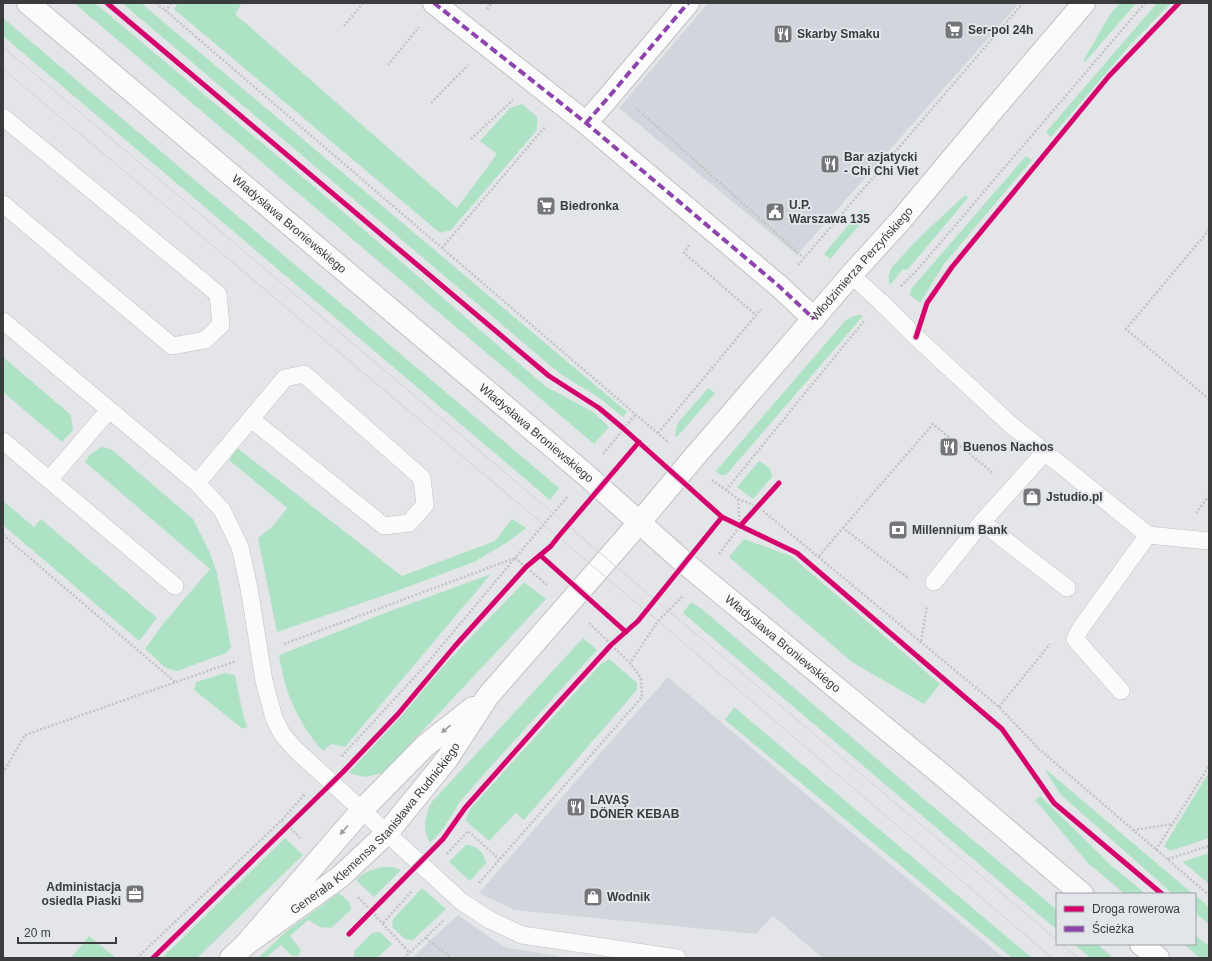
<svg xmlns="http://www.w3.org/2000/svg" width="1212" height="961" font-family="Arial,sans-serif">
<rect width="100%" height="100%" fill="#e3e5e8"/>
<path fill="#d1d6dd" d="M708 3H1019L797 255 619 108Z
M668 677 840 823 1004 958H823L773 916 756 934 514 910 479 893 604 749Z
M458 915 504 947 570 958H412Z"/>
<path fill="#ade3c4" d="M74 3H95L318 190 545 386 593 412 609 427 594 444Z
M122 3H141L627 412 623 417 598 397 559 373Z
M178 3H242L235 14 457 208 497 154 480 141 510 108 522 104 537 117V130L451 230 440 233 174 9Z
M1120 3H1136L1085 62 1083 61 1111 13Z
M1157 3H1171L1131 44 1051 137 1046 132Z
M3 18 559 488 550 500 3 36Z
M1026 156 1032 160 944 264 920 303 910 295 911 289Z
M965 195 968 198 908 269 902 270 890 285C888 278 888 274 892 267L918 239Z
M861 210 868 215 830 259 824 254Z
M859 315 863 316 726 475H720L716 471 845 321 851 317Z
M3 357 71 415 73 430 62 442 3 392Z
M708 388 715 393 677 437 675 436 677 424Z
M101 447 111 449 193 519 210 553 217 573 231 647 226 653 177 671 166 668 145 649 163 624 210 569 85 462 90 455Z
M237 448 402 576 495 541 512 519 526 528 509 541 474 562 394 592 277 632 258 538 273 526 287 508 229 460Z
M759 461C766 465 772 469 772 477L753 499 737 487Z
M3 501 34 527 41 519 157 618 139 641 3 525Z
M744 539 791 556 940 684 924 704 852 662 729 557Z
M491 574 345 747 331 744 323 751C308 736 290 704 285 683 282 674 281 664 279 655L385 613Z
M524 582 546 599 383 773 365 777 349 773 450 659Z
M691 602 702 609 919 795 1057 910V930L683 613Z
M583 638 597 650 484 774 460 802 443 829 430 843C422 829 425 817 431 803Z
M609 659 637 683V690L524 820 516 813 489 841 465 820 471 808 600 665Z
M225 673 235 675 243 715 247 727 243 729 194 690 196 682Z
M734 707 1032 958H1012L725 720Z
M1044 768 1193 894H1173L1060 794Z
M1209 772V838L1170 851 1164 846Z
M1040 796 1112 866 1146 894H1125L1088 863 1035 800Z
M285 838 303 855 197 958H162Z
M466 845C477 845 484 853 486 863L470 881 449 862Z
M1209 853V884L1183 862Z
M383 867H392L401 870 374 897 356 880C364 872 372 869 383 867Z
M422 888 446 909 413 940 405 939 392 927 393 919Z
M339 893 350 903 351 910 331 928 320 927 308 920 290 936 301 950 299 955 296 956 291 955 281 945 266 958H258L287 931Z
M1195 895 1209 907V924L1195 913Z
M380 932 392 944 377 958H354V951L372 933Z
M1195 935 1209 946V958H1200L1184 944H1195Z
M89 936 116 958H71Z
M1074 944H1097L1113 958H1090Z"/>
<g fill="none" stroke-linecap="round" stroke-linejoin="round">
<g stroke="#c0c1c3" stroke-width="18">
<path id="service" d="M3 117 218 294 221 325 205 340 172 346 3 204
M851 275 881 302 916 337 1011 425 1148 535 1209 541
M3 321 197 483 222 510 240 547 249 588 264 681 274 718 282 734 295 749 462 902 490 920 522 935 677 958
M3 441 175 586
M49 480 109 410
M197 483 285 378 304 374 422 478 425 505 409 523 384 526 251 419
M982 522 1067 588
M934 582 982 522 1045 452
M1121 691 1075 639 1080 629 1148 535"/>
</g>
<g stroke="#c0c1c3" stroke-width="24">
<path id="minor" d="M434 3 586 123 780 287 814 319
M586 123 607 99 688 3"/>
</g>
<g stroke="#c0c1c3" stroke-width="24">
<g id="tertiary">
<path id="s1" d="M245 945 340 877 387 833 447 759 488 696 639 523 690 462 851 275 901 220 992 111 1084 3"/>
<path d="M231 958 245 945 362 810 426 745 473 708"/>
</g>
</g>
<g stroke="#c0c1c3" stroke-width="24">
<g id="secondary">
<path id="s2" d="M28 3 586 475 686 564 941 774 1082 894"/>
<path d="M1141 944 1158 958"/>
</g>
</g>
<path stroke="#c3c4c4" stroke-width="2.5" stroke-dasharray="2 2" stroke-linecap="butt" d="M156 3 166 11
M171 3 166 11 669 443
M487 9 492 3
M344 26 363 3
M388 65 419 27
M431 103 468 65
M636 108 804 258
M471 139 513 100
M1209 230 1126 329 1209 399
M689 245 684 253 756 315
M442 248 545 127
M798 265 1023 3
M901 286 918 269 1145 3
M658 433 761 309
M603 454 636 414
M712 480 738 499 757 506 999 707 1039 749 1209 895
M726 490 864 321
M1196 513 1209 496
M843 528 933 424 993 473
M3 535 175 682
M719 554 740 526 738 499
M819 556 843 528 908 578
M547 585 515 558 568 496
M589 623 630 663 658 621 682 597
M921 641 927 606
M284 644 515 558 424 667 341 757
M999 707 1050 644
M3 773 25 735 236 661
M282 820 300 838
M1133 830 1173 824
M1156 850 1209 766
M447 854 468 831 499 859
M1168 859 1209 846
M479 883 642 697 641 678 630 663
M358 897 410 953
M383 923 412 891
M426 938 451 958
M137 958 282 820 305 794
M404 958 444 920"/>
<use href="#service" stroke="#fbfbfc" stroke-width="17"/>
<use href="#minor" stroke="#fbfbfc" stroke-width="22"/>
<use href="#tertiary" stroke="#fbfbfc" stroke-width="22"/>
<use href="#secondary" stroke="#fbfbfc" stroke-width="22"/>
<path stroke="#d3d4d4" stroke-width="1" d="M3 47 1057 940
M3 69 658 621 1052 958
M1061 944 1078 958"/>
<path stroke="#8e44ad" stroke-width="4" stroke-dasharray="8 4" stroke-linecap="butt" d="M434 3 586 123 780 287 814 319
M586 123 607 99 688 3"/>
<g stroke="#e2e5e9" stroke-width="8">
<path id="cycleway" d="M107 3 549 376 599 408 624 429 722 517 797 553 1002 729 1054 803 1162 894
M916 337 927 303 952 267 1109 76 1179 3
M740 526 779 483
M540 555 626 632
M349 934 443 839 465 808 551 711 611 645 638 621 722 517
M153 958 343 772 398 714 455 646 526 567 551 546 558 537 639 442"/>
</g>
<use href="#cycleway" stroke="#d6006c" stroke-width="5"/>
</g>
<defs><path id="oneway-solid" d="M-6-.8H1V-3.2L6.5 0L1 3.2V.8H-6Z"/></defs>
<g fill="#9a9b9c">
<use href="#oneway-solid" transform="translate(446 729) rotate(141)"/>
<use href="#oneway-solid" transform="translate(344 830) rotate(131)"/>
</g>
<defs>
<g id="supermarket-square" transform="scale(1)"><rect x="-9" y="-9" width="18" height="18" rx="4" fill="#757679" stroke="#e2e5e9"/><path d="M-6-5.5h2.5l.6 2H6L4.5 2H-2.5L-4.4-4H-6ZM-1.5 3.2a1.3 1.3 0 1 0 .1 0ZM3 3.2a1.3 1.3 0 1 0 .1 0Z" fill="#fff"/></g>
<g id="restaurant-square" transform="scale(1)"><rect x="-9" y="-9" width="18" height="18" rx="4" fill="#757679" stroke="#e2e5e9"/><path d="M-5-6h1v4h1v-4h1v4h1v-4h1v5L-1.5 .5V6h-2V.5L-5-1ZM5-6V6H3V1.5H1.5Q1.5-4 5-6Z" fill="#fff"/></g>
<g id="civic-square" transform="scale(1)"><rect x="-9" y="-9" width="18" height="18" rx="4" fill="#757679" stroke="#e2e5e9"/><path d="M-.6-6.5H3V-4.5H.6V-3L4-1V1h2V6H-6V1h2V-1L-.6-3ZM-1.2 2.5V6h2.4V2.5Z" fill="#fff"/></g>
<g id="shop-square" transform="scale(1)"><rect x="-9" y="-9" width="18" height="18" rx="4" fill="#757679" stroke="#e2e5e9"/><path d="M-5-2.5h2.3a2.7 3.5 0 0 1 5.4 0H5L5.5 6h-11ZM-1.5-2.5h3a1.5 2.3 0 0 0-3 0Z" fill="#fff"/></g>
<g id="bank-square" transform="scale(1)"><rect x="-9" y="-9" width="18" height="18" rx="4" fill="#757679" stroke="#e2e5e9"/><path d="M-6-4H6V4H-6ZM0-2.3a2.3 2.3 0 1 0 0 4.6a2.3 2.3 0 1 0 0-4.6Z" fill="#fff"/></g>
<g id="office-square" transform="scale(1)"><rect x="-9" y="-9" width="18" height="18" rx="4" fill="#757679" stroke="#e2e5e9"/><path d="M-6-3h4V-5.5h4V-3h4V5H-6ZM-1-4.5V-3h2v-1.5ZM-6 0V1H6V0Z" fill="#fff"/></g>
</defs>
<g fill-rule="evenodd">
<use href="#supermarket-square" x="954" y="30"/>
<use href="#restaurant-square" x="783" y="34"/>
<use href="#restaurant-square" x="830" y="164"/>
<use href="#supermarket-square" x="546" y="206"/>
<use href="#civic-square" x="775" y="212"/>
<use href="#restaurant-square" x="949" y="447"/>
<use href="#shop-square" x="1032" y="497"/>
<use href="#bank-square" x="898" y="530"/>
<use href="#restaurant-square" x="576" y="807"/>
<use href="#office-square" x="135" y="894"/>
<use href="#shop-square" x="593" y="897"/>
</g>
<g text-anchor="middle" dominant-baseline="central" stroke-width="4" stroke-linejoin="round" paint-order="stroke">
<g font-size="12" font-weight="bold" fill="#3a3b3d" stroke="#e2e5e9" text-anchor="start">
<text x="968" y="30">Ser-pol 24h</text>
<text x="797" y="34">Skarby Smaku</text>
<text x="844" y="157">Bar azjatycki<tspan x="844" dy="14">- Chi Chi Viet</tspan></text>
<text x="789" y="205">U.P.<tspan x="789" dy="14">Warszawa 135</tspan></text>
<text x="560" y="206">Biedronka</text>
<text x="963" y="447">Buenos Nachos</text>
<text x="1046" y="497">Jstudio.pl</text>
<text x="912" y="530">Millennium Bank</text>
<text x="590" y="800">LAVAŞ<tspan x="590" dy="14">DÖNER KEBAB</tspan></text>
<text x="121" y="887" text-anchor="end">Administacja<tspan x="121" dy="14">osiedla Piaski</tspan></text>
<text x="607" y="897">Wodnik</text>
</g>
<g font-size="12" fill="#3a3b3d" stroke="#e2e5e9">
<text stroke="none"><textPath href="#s2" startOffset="342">Władysława Broniewskiego</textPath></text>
<text stroke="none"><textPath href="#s1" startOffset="923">Włodzimierza Perzyńskiego</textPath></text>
<text stroke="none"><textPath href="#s2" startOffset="666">Władysława Broniewskiego</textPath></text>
<text stroke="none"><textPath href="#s2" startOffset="990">Władysława Broniewskiego</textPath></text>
<text stroke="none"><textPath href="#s1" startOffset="176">Generała Klemensa Stanisława Rudnickiego</textPath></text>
</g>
</g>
<rect width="1212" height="961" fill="none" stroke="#3a3b3d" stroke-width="8"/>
<rect x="1056" y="893" width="140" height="52" fill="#e2e5e9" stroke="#9fa1a4"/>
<rect x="1064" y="906" width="20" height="6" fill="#d6006c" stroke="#9fa1a4"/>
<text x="1092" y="913" font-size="12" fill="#3a3b3d">Droga rowerowa</text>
<rect x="1064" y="926" width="20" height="6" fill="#8e44ad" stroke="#9fa1a4"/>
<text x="1092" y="933" font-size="12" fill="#3a3b3d">Ścieżka</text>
<path d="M18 937v6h98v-6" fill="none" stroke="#3a3b3d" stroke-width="2"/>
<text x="24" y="937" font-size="12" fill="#3a3b3d" stroke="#e2e5e9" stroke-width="3" paint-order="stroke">20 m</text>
</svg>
